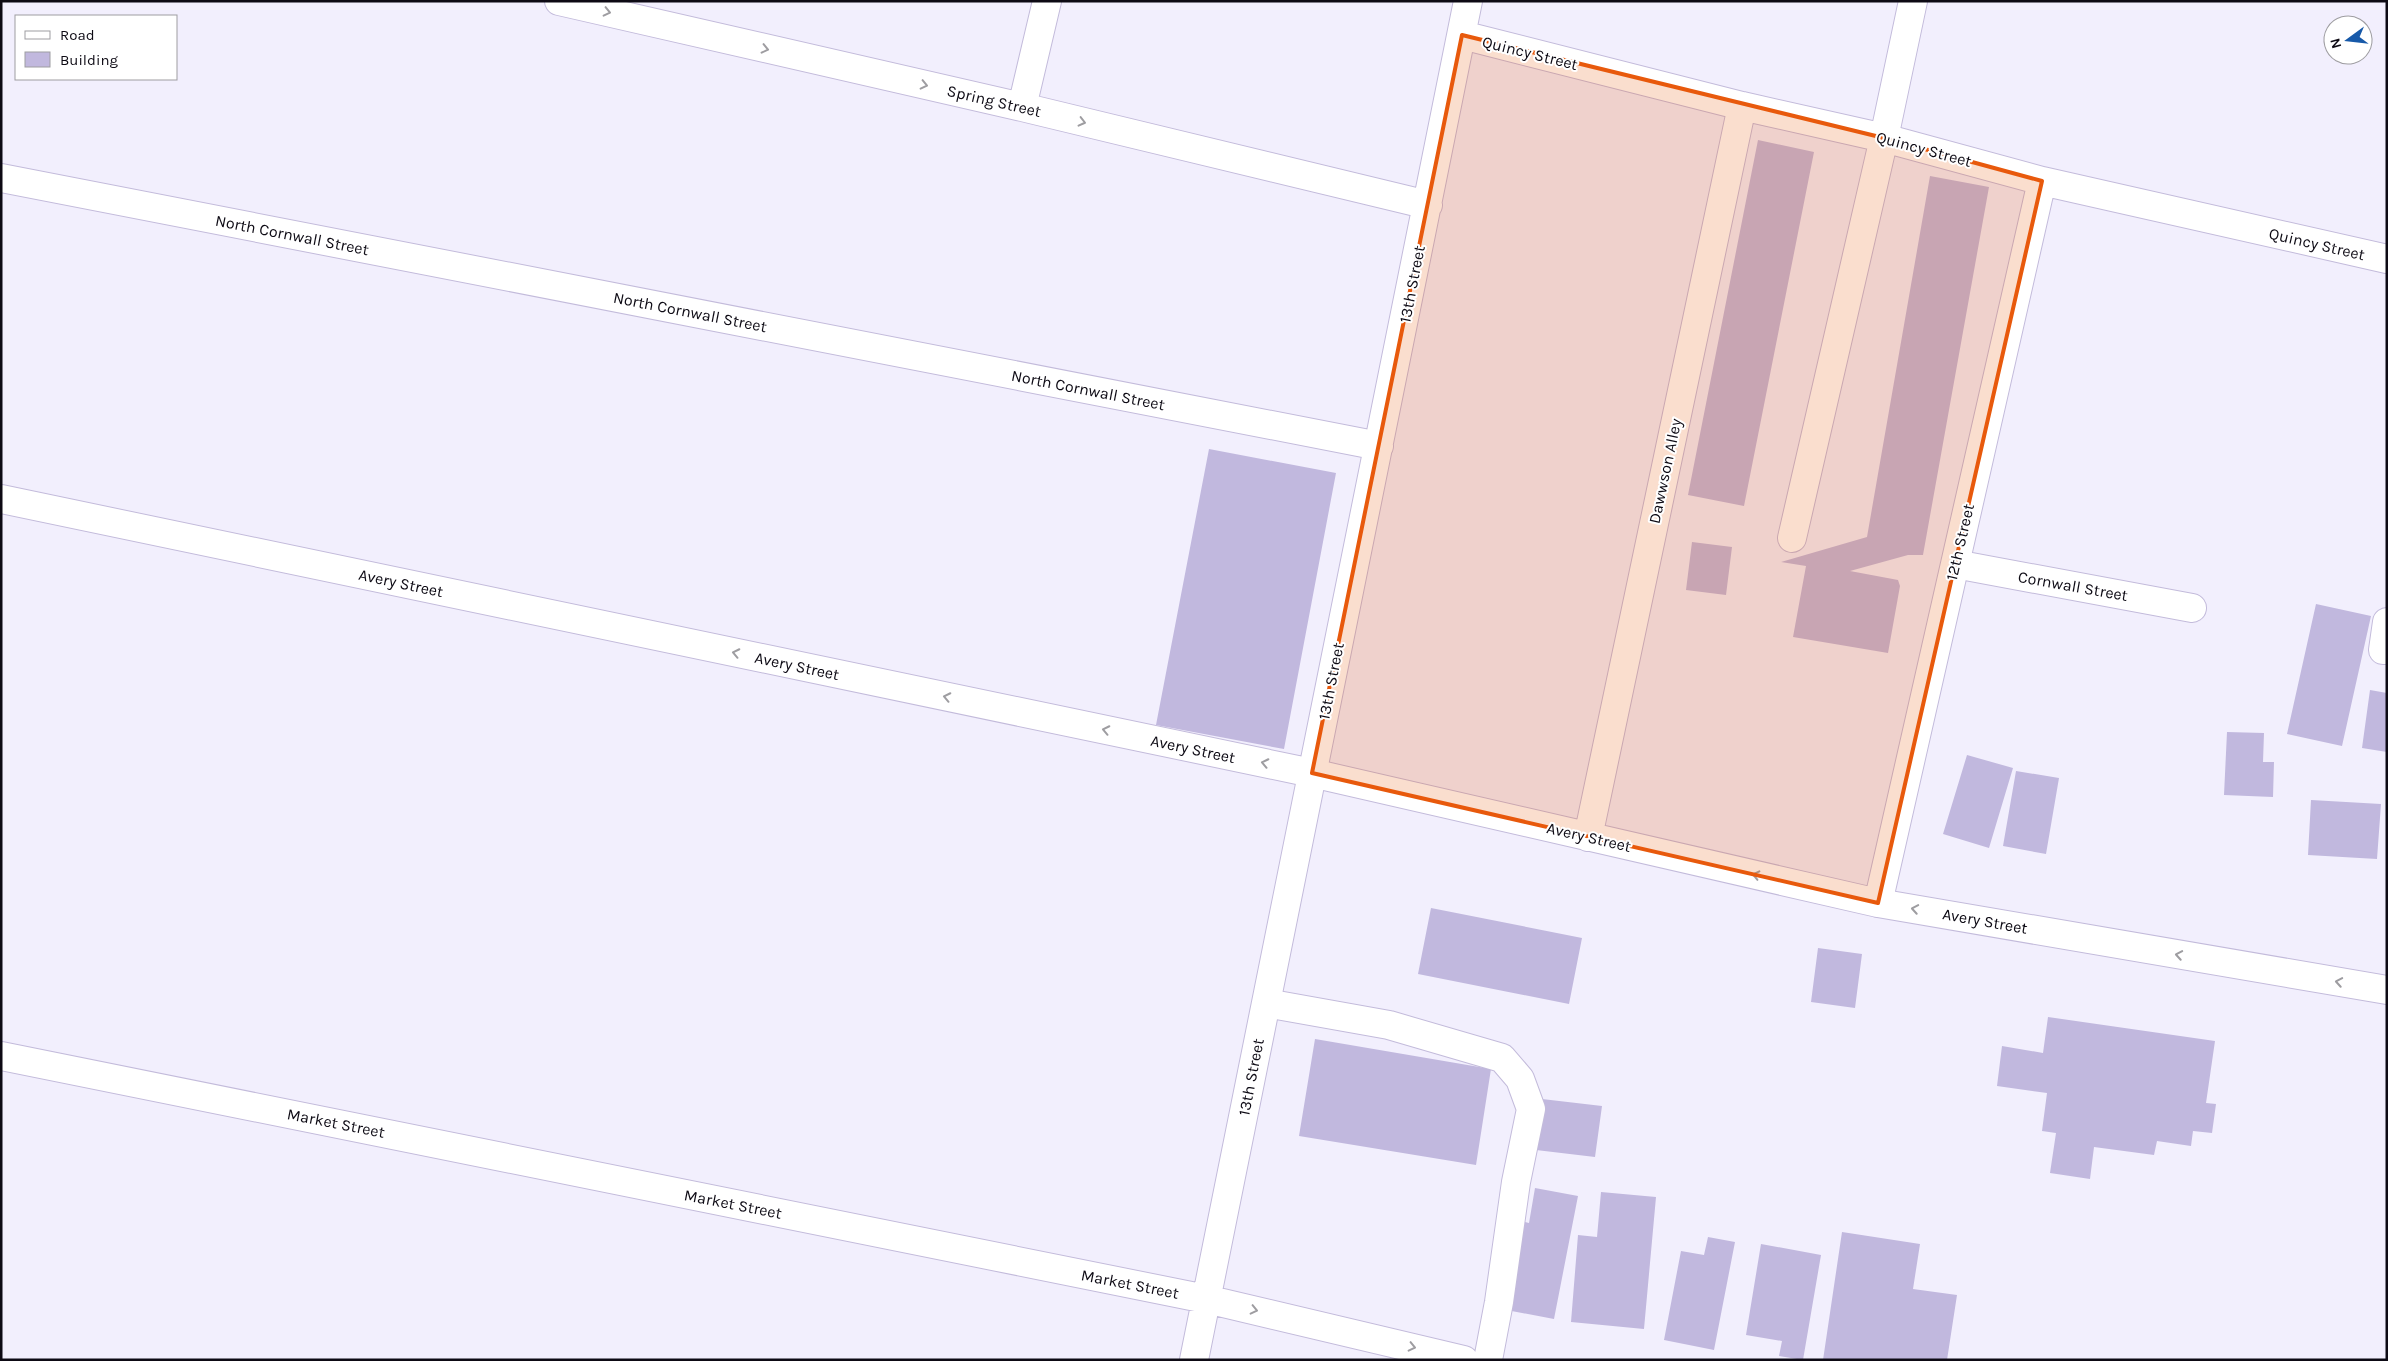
<svg xmlns="http://www.w3.org/2000/svg" width="2388" height="1361" font-family="Karla,sans-serif">
<rect width="100%" height="100%" fill="#f2effd"/>
<path fill="#c1b8de" d="M1758 140 1814 152 1744 506 1688 495Z
M1930 176 1989 187 1923 555H1908L1850 571 1898 580 1900 586 1888 653 1793 637 1806 566 1781 562 1867 537Z
M1209 449 1336 473 1284 749 1156 725Z
M1692 542 1732 547 1726 595 1686 590Z
M2316 604 2371 616 2342 746 2287 734Z
M2370 690 2387 693V752L2362 748Z
M2227 732 2264 733 2263 762H2274L2273 797 2224 795Z
M1967 755 2013 768 1989 848 1943 834Z
M2016 771 2059 778 2046 854 2003 846Z
M2311 800 2381 804 2377 859 2308 855Z
M1431 908 1582 938 1569 1004 1418 974Z
M1818 948 1862 954 1855 1008 1811 1002Z
M2048 1017 2215 1041 2206 1103 2216 1104 2212 1133 2193 1131 2191 1146 2157 1141 2154 1155 2094 1147 2090 1179 2050 1173 2056 1133 2042 1131 2047 1093 1997 1086 2002 1046 2043 1053Z
M1315 1039 1491 1069 1476 1165 1299 1136Z
M1542 1099 1602 1106 1595 1157 1536 1150Z
M1535 1188 1578 1196 1554 1319 1501 1309 1518 1220 1529 1223Z
M1601 1192 1656 1197 1644 1329 1571 1322 1578 1235 1597 1237Z
M1842 1232 1920 1244 1913 1289 1957 1295 1947 1360H1823Z
M1708 1237 1735 1242 1714 1350 1664 1340 1681 1251 1704 1255Z
M1761 1244 1821 1255 1803 1360 1779 1356 1782 1341 1746 1335Z"/>
<g fill="none" stroke-linecap="round" stroke-linejoin="round">
<g stroke="#c3bbdb" stroke-width="30">
<path id="minor" d="M559 1 1022 107 1428 205
M1462 35 1742 106 1884 138 2042 181 2387 259
M1022 107 1047 1
M1 178 1379 446
M1 499 1312 773 1878 903 2387 990
M1792 538 1884 138 1913 1
M1955 564 2192 608
M2387 622 2383 650H2387
M1588 837 1742 106
M1878 903 2042 181
M1266 1003 1389 1025 1502 1058 1520 1079 1531 1109 1516 1182 1499 1302 1488 1360
M1 1056 1206 1299 1464 1360
M1194 1360 1468 1"/>
</g>
<use href="#minor" stroke="#fff" stroke-width="28"/>
</g>
<defs><path id="oneway-chevron" d="M-2-3.5L2.5 0L-2 3.5" fill="none" stroke-width="1.6" stroke-linecap="round" stroke-linejoin="round" transform="scale(1.25)"/></defs>
<g stroke="#9e9da1">
<use href="#oneway-chevron" transform="translate(607 12) rotate(13)"/>
<use href="#oneway-chevron" transform="translate(765 49) rotate(13)"/>
<use href="#oneway-chevron" transform="translate(924 85) rotate(13)"/>
<use href="#oneway-chevron" transform="translate(1082 122) rotate(14)"/>
<use href="#oneway-chevron" transform="translate(736 653) rotate(-168)"/>
<use href="#oneway-chevron" transform="translate(947 697) rotate(-168)"/>
<use href="#oneway-chevron" transform="translate(1106 730) rotate(-168)"/>
<use href="#oneway-chevron" transform="translate(1265 763) rotate(-168)"/>
<use href="#oneway-chevron" transform="translate(1756 875) rotate(-167)"/>
<use href="#oneway-chevron" transform="translate(1915 909) rotate(-170)"/>
<use href="#oneway-chevron" transform="translate(2179 955) rotate(-170)"/>
<use href="#oneway-chevron" transform="translate(2339 982) rotate(-170)"/>
<use href="#oneway-chevron" transform="translate(1254 1310) rotate(13)"/>
<use href="#oneway-chevron" transform="translate(1412 1347) rotate(13)"/>
</g>
<path fill="#e8590c" fill-opacity="0.2" stroke="#e8590c" stroke-width="4" stroke-linejoin="round" d="M1462 35 1884 138 2042 181 1878 903 1312 773Z"/>
<g text-anchor="middle" dominant-baseline="central" stroke-width="4" stroke-linejoin="round" paint-order="stroke">
<g font-size="16" fill="#0d0a14" stroke="#fff">
<text transform="translate(1530 53) rotate(14)">Quincy Street</text>
<text transform="translate(994 101) rotate(13)">Spring Street</text>
<text transform="translate(1924 149) rotate(15)">Quincy Street</text>
<text transform="translate(292 235) rotate(11)">North Cornwall Street</text>
<text transform="translate(2317 244) rotate(13)">Quincy Street</text>
<text transform="translate(1412 284) rotate(-79)">13th Street</text>
<text transform="translate(690 312) rotate(11)">North Cornwall Street</text>
<text transform="translate(1088 390) rotate(11)">North Cornwall Street</text>
<text transform="translate(1665 471) rotate(-78)">Dawwson Alley</text>
<text transform="translate(1960 542) rotate(-77)">12th Street</text>
<text transform="translate(401 583) rotate(12)">Avery Street</text>
<text transform="translate(2073 586) rotate(10)">Cornwall Street</text>
<text transform="translate(797 666) rotate(12)">Avery Street</text>
<text transform="translate(1331 681) rotate(-79)">13th Street</text>
<text transform="translate(1193 749) rotate(12)">Avery Street</text>
<text transform="translate(1589 837) rotate(13)">Avery Street</text>
<text transform="translate(1985 921) rotate(10)">Avery Street</text>
<text transform="translate(1251 1077) rotate(-79)">13th Street</text>
<text transform="translate(336 1123) rotate(11)">Market Street</text>
<text transform="translate(733 1204) rotate(11)">Market Street</text>
<text transform="translate(1130 1284) rotate(11)">Market Street</text>
</g>
</g>
<rect width="2388" height="1361" fill="none" stroke="#0d0a14" stroke-width="5"/>
<rect x="15" y="15" width="162" height="65" fill="#ffffff" stroke="#9e9da1"/>
<rect x="25" y="31" width="25" height="8" fill="#ffffff" stroke="#9e9da1"/>
<text x="60" y="40" font-size="15" fill="#0d0a14">Road</text>
<rect x="25" y="52" width="25" height="15" fill="#c1b8de" stroke="#9e9da1"/>
<text x="60" y="65" font-size="15" fill="#0d0a14">Building</text>
<g transform="translate(2348 40) rotate(255)"><circle r="24" fill="#ffffff" stroke="#9e9da1"/>
<path d="M0-4L9 19L0 12L-9 19Z" fill="#1759a9"/>
<text y="-8" font-size="14" font-weight="bold" text-anchor="middle" fill="#0d0a14">N</text>
</g>
</svg>
